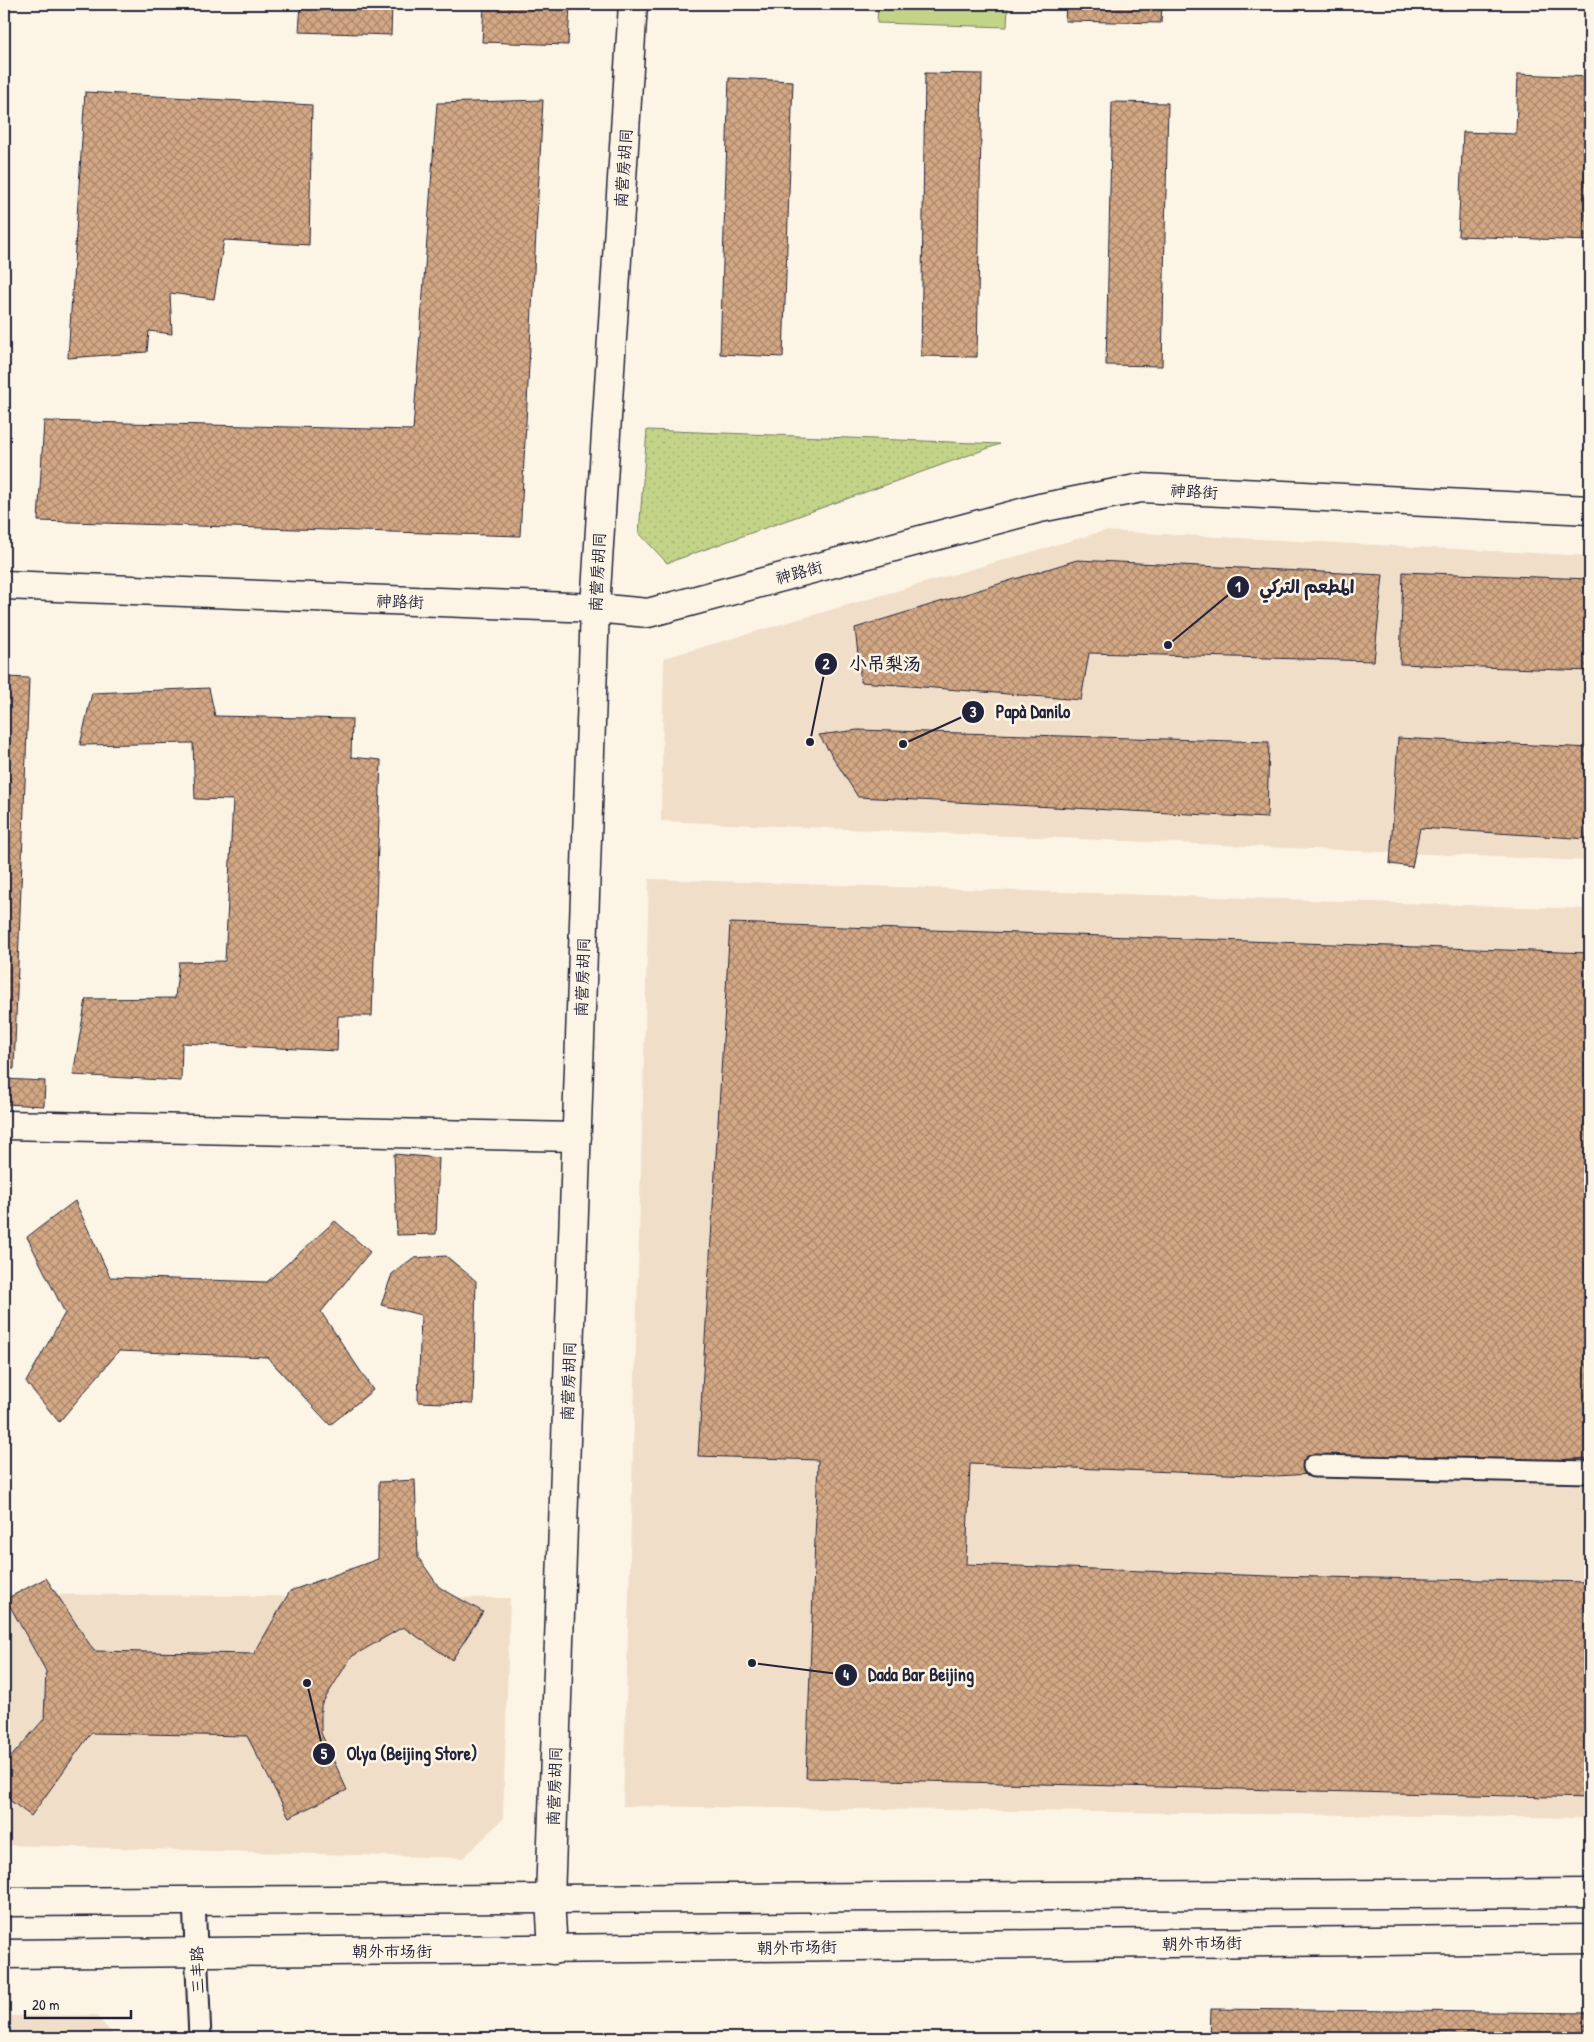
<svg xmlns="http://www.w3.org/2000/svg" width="1594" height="2042" font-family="'Patrick Hand','Playpen Sans Arabic','LXGW WenKai TC',sans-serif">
<defs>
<pattern id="grass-dots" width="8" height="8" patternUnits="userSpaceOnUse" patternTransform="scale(1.25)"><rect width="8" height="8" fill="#c3d488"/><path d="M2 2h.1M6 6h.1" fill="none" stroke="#a7b676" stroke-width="1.8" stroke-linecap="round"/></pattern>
<pattern id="building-cross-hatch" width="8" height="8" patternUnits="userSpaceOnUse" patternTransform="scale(1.25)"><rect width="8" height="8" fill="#d3a884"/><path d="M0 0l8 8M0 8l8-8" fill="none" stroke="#ab886d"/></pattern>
</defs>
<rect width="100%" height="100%" fill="#fcf5e5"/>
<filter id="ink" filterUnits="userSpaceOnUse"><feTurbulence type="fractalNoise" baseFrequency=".02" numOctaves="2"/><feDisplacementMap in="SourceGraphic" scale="10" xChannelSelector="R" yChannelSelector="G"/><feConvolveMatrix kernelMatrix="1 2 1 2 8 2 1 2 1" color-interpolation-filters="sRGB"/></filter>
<g filter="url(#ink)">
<path fill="#f0dec8" d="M1104 531 1590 556V861L661 821 664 658Z
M649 879 1590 909V1818L623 1806Z
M4 1594 510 1598 503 1819 463 1858 4 1845Z
M96 2015 116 2038H4V2016Z"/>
<path fill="url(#grass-dots)" stroke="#727b62" d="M647 430 1000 444 667 563 639 533Z"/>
<path fill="#c3d488" stroke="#727b62" d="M878 4H1008L1007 27 877 23Z"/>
<path fill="url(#building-cross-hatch)" stroke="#22223b" d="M301 4H392L391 35 299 32Z
M484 4H570L568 45 482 42Z
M1066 4H1162L1161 23 1065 21Z
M925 73 982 74 977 357 921 356Z
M1518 74 1590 77V241L1458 236 1463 132 1516 134Z
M729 78 793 81 783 357 720 354Z
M85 92 312 105 309 245 224 240 214 299 170 293 172 334 149 331 147 352 68 358Z
M543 100 520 536 38 521 44 421 413 430 437 103Z
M1112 102 1168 103 1162 366 1106 365Z
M1077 560 1383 575 1374 661 1089 653 1081 700 861 682 855 628Z
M1403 572 1590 579V671L1400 664Z
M4 677 29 678 14 1069 4 1068Z
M209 688 215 716 352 719 351 757 381 760 372 1016H338L337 1051 182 1043 181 1081 73 1075 86 999 175 998 179 962 225 961 233 800 195 799 193 743 80 745 92 693Z
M858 730 1269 742 1267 818 858 797 819 735Z
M1398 738 1590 748V839L1420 828 1412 867 1390 864Z
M730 923 1590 953V1458L1276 1476 970 1464 966 1564 1268 1576 1590 1582V1798L806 1778 818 1460 698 1456Z
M4 1079 45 1081 44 1106 4 1104Z
M394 1154 439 1158 436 1234 397 1235Z
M75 1201 110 1277 267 1282 335 1221 370 1252 321 1312 373 1390 330 1425 267 1357 119 1351 59 1422 26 1382 65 1313 27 1237Z
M446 1256 476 1281 473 1404 418 1402 421 1315 381 1305 392 1274 413 1258Z
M415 1480 418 1557 439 1587 483 1612 452 1660 403 1627 351 1657 321 1705V1733L347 1790 289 1817 247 1736 91 1733 31 1816 4 1796V1765L44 1719 46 1671 6 1599 46 1578 94 1651 254 1654 290 1591 378 1559 379 1482Z
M1211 2009 1590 2013V2038H1210Z"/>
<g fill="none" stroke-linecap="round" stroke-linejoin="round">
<g stroke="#22223b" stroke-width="25">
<path id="service" d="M1314 1466 1590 1472
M194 1901 200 2038"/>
</g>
<g stroke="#22223b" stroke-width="31">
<path id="minor" d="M4 585 595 608 648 613 1040 508 1141 488 1590 510
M4 1125 577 1137
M553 1950 550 1899 595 608 633 4"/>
</g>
<g stroke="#22223b" stroke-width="31">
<path id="secondary" d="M4 1902 1590 1893
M4 1954 1590 1939"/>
</g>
<use href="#service" stroke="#fcf5e5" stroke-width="21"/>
<use href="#minor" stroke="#fcf5e5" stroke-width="28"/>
<use href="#secondary" stroke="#fcf5e5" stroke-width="28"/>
</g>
</g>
<g text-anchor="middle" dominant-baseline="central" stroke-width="5" stroke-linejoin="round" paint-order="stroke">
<g font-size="16" fill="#22223b" stroke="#fcf5e5">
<text transform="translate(623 168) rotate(-86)">南营房胡同</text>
<text transform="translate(1194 491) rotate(3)">神路街</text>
<text transform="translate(597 572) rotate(-87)">南营房胡同</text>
<text transform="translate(799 572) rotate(-15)">神路街</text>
<text transform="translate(400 601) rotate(2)">神路街</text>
<text transform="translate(582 977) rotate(-88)">南营房胡同</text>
<text transform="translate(568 1381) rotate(-88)">南营房胡同</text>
<text transform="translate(554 1786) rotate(-88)">南营房胡同</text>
<text transform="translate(1202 1943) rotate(-1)">朝外市场街</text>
<text transform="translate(797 1947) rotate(-1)">朝外市场街</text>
<text x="392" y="1951">朝外市场街</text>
<text transform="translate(197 1970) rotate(-92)">三丰路</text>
</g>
</g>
<path fill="none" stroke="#22223b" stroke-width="2" d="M1168 645L1238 587M810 742L826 664M903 744L973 712M752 1663L846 1675M307 1683L324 1754"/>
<g fill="#22223b" stroke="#fcf5e5" stroke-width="2">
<circle cx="1168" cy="645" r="5"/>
<circle cx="810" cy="742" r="5"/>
<circle cx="903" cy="744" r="5"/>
<circle cx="752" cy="1663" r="5"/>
<circle cx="307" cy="1683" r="5"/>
<circle cx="1238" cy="587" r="12"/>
<circle cx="826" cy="664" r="12"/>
<circle cx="973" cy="712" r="12"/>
<circle cx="846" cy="1675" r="12"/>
<circle cx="324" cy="1754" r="12"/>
</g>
<g font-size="15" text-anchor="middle" font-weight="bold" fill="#fff">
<text x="1238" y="592">1</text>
<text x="826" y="669">2</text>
<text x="973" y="717">3</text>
<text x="846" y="1680">4</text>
<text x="324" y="1759">5</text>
</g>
<g font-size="18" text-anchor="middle" font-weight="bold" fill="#22223b" stroke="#fcf5e5" stroke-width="5" stroke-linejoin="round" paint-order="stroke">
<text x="1307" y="593">المطعم التركي</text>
<text x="885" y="670">小吊梨汤</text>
<text x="1033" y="718">Papà Danilo</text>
<text x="921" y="1681">Dada Bar Beijing</text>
<text x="412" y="1760">Olya (Beijing Store)</text>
</g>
<rect width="1594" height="2042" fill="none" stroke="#fcf5e5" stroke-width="20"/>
<rect x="10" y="10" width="1574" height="2022" fill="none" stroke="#22223b" stroke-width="2" filter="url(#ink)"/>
<path d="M25 2010v8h106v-8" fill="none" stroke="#22223b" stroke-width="2.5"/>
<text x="32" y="2010" font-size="15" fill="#22223b" stroke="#fcf5e5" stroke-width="4" paint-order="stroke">20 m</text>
</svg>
